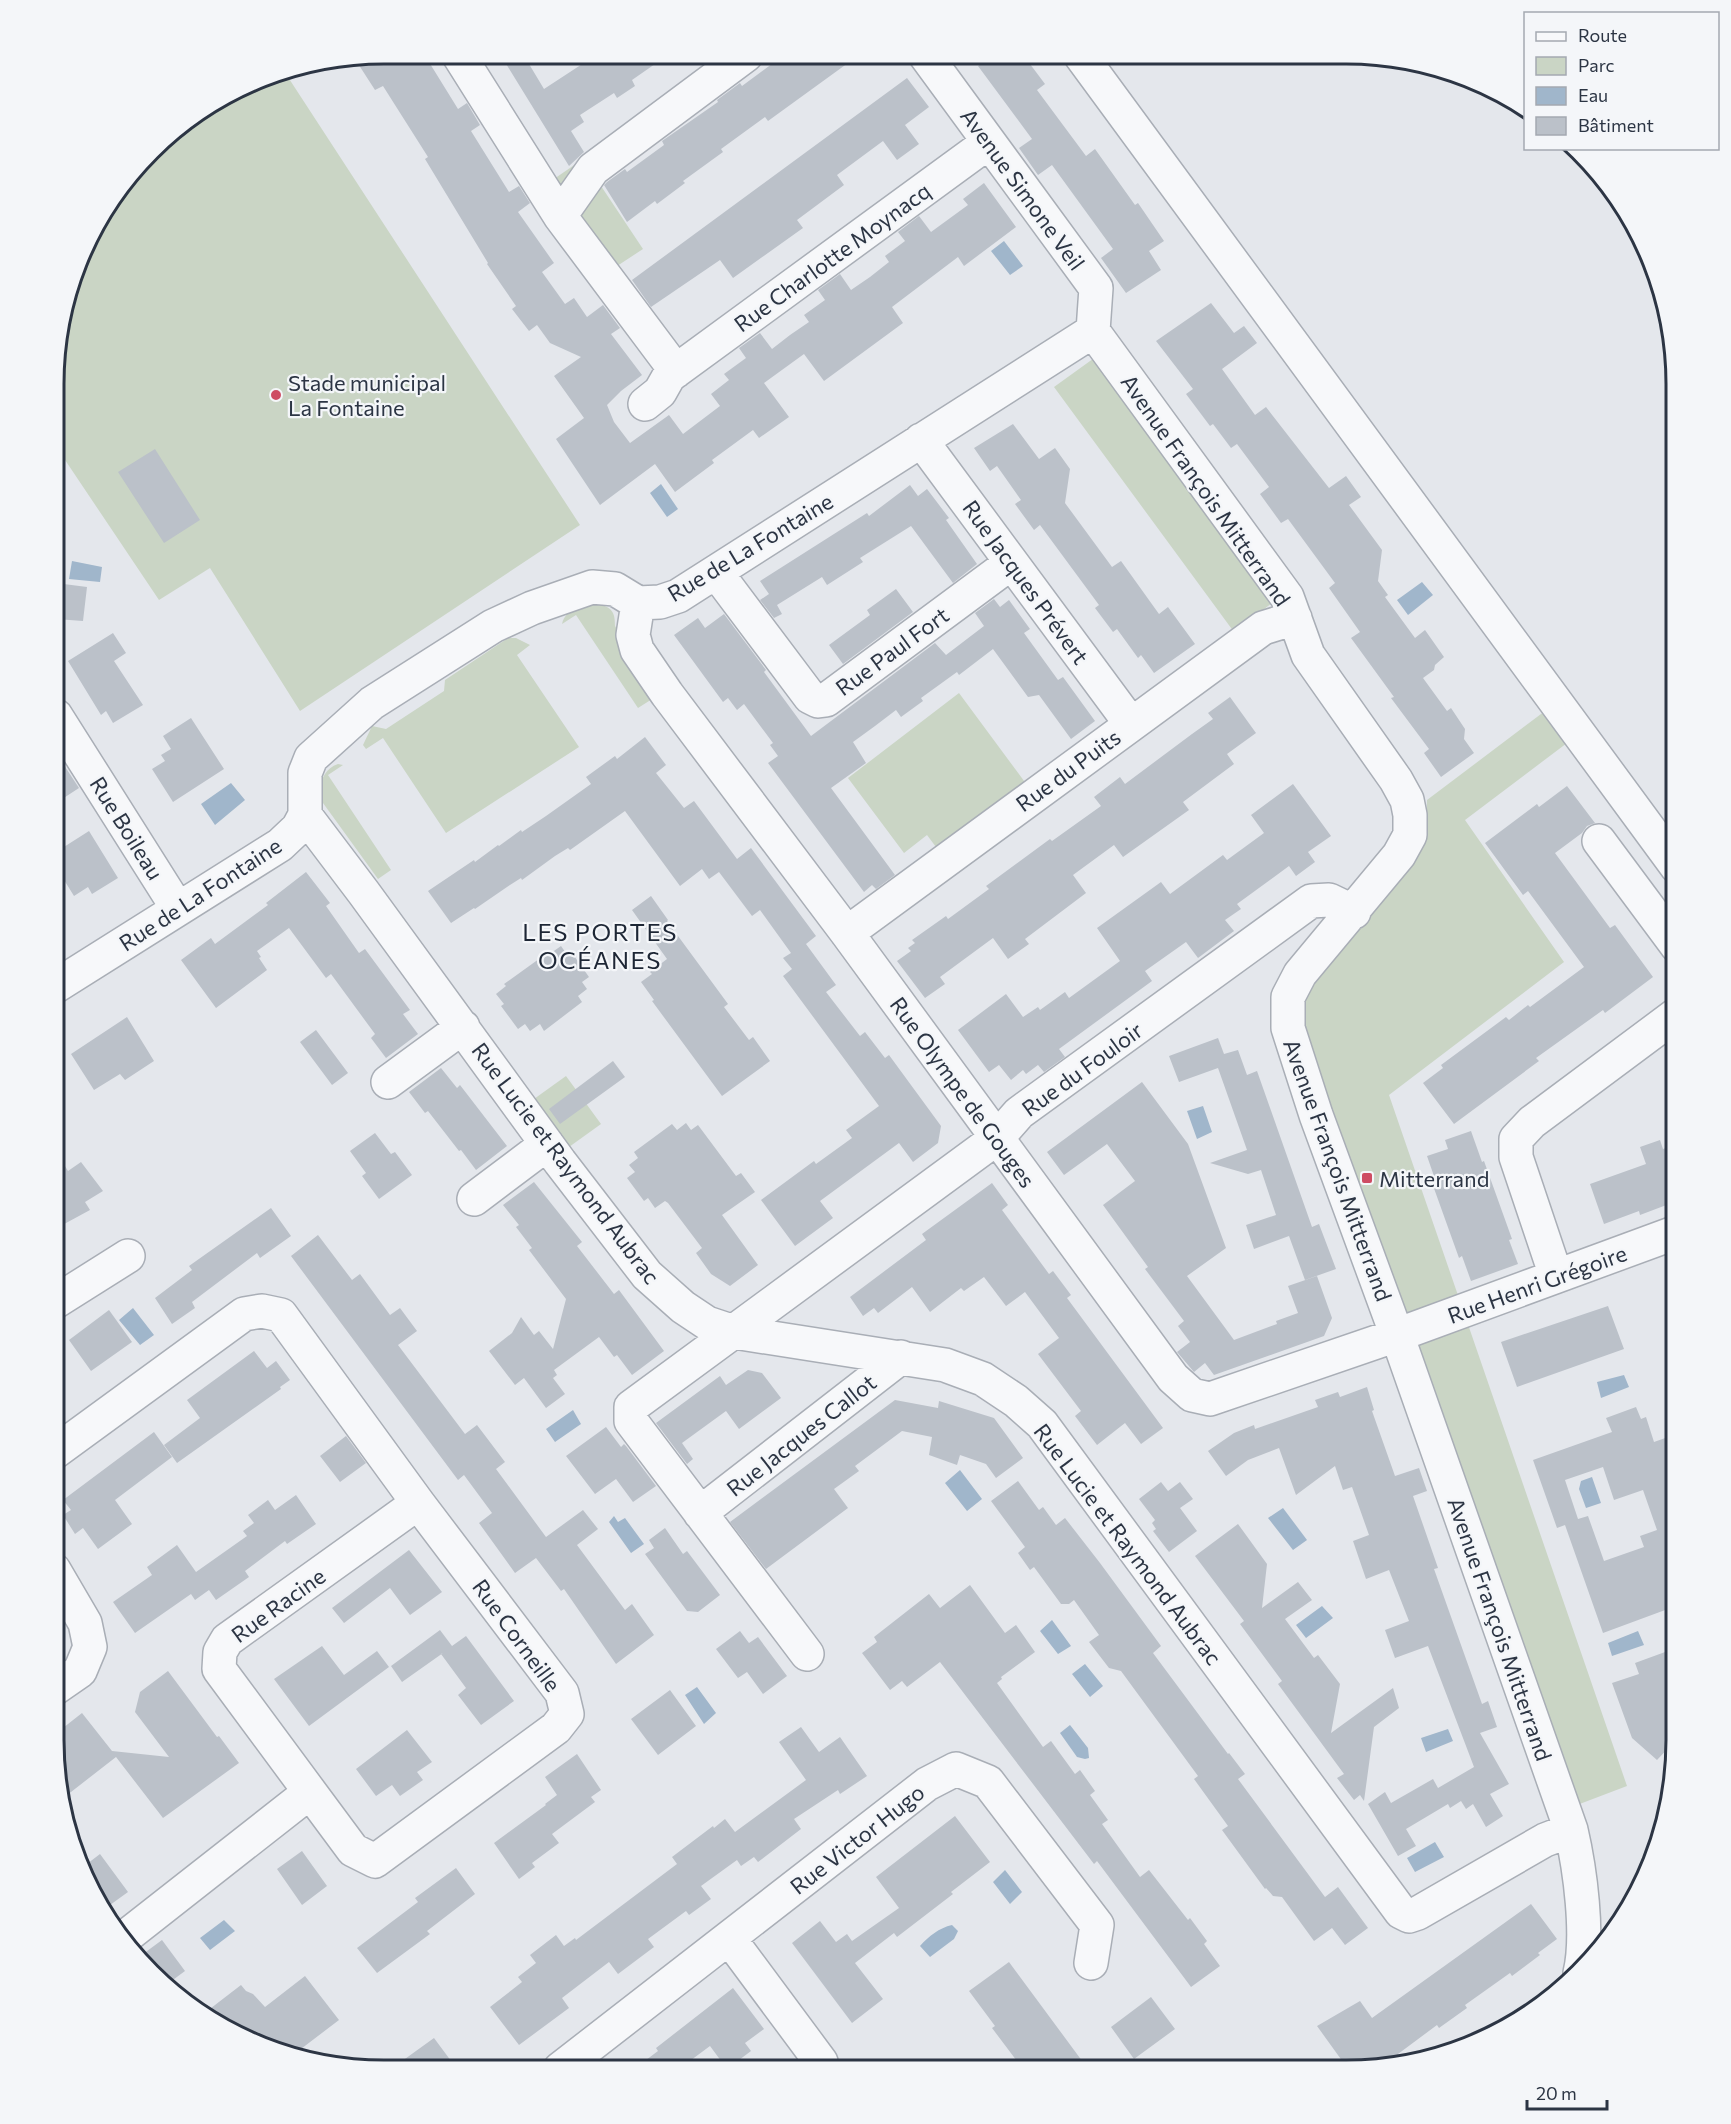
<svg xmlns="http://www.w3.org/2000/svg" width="1731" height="2124" font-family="Commissioner,sans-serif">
<rect width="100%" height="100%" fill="#e4e7ec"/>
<path fill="#cad5c5" d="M284 71 580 525 300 711 210 568 159 600 57 448V341L98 220 167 136 278 72Z
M583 159 643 249 611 270 551 181Z
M1097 356 1276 600 1234 632 1054 387Z
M599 604C613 608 615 613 615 626L660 694 638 708 576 615 562 624C566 607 585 605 599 604Z
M508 638H516L530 645 517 655 579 747 446 833 383 738 366 749 363 745 372 726 386 729 444 691 445 680Z
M959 693 1027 785 939 851 927 835 904 853 848 778Z
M1549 708 1571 740 1465 820 1564 962 1389 1095 1627 1786 1577 1805 1299 1022 1300 990 1426 827 1427 800Z
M338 764 343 765 328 775 391 870 378 879 323 803C318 787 321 770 338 764Z
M566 1076 601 1124 569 1147 534 1099Z"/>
<path fill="#a0b6cb" d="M1004 241 1023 266 1010 275 991 251Z
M661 484 678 509 667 517 650 493Z
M72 561 102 567 100 582 69 579Z
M1422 582 1433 595 1408 615 1397 600Z
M231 783 245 800 215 825 201 804Z
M1203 1106 1212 1132 1197 1139 1187 1111Z
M133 1308 154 1335 140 1345 119 1320Z
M1624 1375 1629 1387 1601 1398 1597 1382Z
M573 1410 581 1424 555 1442 546 1429Z
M960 1470 982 1499 967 1511 945 1483Z
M1592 1477 1601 1503 1586 1508 1579 1489 1581 1481Z
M1283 1508 1307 1540 1293 1550 1268 1518Z
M614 1516 618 1522 625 1518 644 1544 631 1553 609 1522Z
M1322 1606 1333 1618 1306 1638 1296 1625Z
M1052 1620 1071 1646 1058 1654 1040 1631Z
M1638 1631 1644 1645 1612 1656 1608 1643Z
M1085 1664 1103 1686 1090 1697 1072 1674Z
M697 1687 716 1713 704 1724 685 1695Z
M1070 1725 1088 1748 1089 1758 1085 1759 1077 1757 1060 1733Z
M1448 1729 1453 1741 1426 1752 1421 1738Z
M1435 1842 1444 1857 1415 1872 1407 1858Z
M1005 1870 1022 1892 1010 1904 993 1882Z
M224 1920 235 1931 210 1950 200 1938Z
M952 1925 958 1931 954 1939 930 1957 920 1946C929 1936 939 1928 952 1925Z"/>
<path fill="#bbc1c9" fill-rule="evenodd" d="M385 54H424L458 109 467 103 480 125 471 131 509 192 519 186 530 203 518 212 554 263 542 272 565 304 574 298 587 317 603 305 620 328 611 334 642 375 621 391 607 405 614 422 630 443 669 415 683 434 720 406 711 394 729 380 724 374 746 358 739 348 760 333 772 349 790 335 809 322 804 315 825 300 818 290 840 274 851 290 870 277 889 262 885 256 905 241 898 232 919 216 931 232 968 205 963 199 984 183 1016 227 964 266 958 257 892 307 903 323 824 381 804 354 764 383 789 417 759 438 753 430 712 460 714 463 675 492 655 464 600 505 556 439 584 418 554 376 581 357 550 343 537 325 529 331 512 309 516 306 487 264 488 263 425 159 428 157 402 116 383 86 375 90 355 59Z
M500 54H523L544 89 596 55H668L632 80 635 86 617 98 614 93 580 115 584 122 571 131 584 152 569 166Z
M784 55H859L768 121 765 117 721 149 723 152 683 181 685 183 657 204 655 201 627 222 604 185 607 182 625 169 627 172 664 145 662 141 718 102 717 100 740 83 742 86Z
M992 56H1024L1045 84 1037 90 1086 156 1095 149 1135 205 1138 203 1164 241 1149 251 1161 270 1126 293 1101 258 1113 249 1052 165 1038 175 1019 148 1032 139 978 66Z
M907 78 929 107 905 125 919 144 897 160 883 141 837 175 844 185 797 220 803 228 733 278 720 260 651 307 632 280Z
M1211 303 1234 333 1244 326 1257 343 1222 369 1255 415 1266 407 1329 488 1346 476 1361 497 1349 505 1382 550 1378 581 1388 595 1385 597 1415 638 1425 630 1444 657 1435 665 1434 670 1423 678 1447 711 1451 708 1465 729 1464 739 1474 753 1441 777 1424 753 1429 749 1391 698 1394 697 1351 638 1360 632 1329 588 1335 583 1288 519 1281 523 1260 494 1269 487 1237 444 1231 448 1213 424 1210 426 1186 394 1193 389 1156 341Z
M1013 424 1039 459 1055 448 1070 469 1065 503 1112 567 1121 561 1159 614 1168 607 1195 644 1154 673 1141 655 1138 658 1117 629 1113 632 1095 608 1099 605 1040 525 1034 530 1015 504 1021 500 997 466 990 471 974 448Z
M155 449 200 520 164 543 118 472Z
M910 485 918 496 927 489 949 518 946 520 977 564 953 583 911 526 860 558 863 562 827 585 822 577 777 605 782 614 774 618 760 600 769 594 760 581 867 513 869 516Z
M56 583 87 587 83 621 56 619Z
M896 589 913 612 843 664 829 645 870 615 867 610Z
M994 599 1000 607 1009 600 1030 629 1024 633 1058 680 1063 677 1095 721 1071 739 1039 695 1028 697 993 649 959 675 957 672 921 698 923 701 901 717 896 710 875 726 853 742 866 763 831 788 895 875 876 889 872 885 864 892 768 763 778 756 770 745 773 743 744 704 737 710 728 698 723 702 674 635 698 618 705 628 724 614 766 670 764 672 811 736 935 643 946 655 984 626 975 613Z
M113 633 126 653 114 661 143 705 113 723 106 711 101 715 68 661Z
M1230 697 1256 733 1227 754 1234 764 1183 802 1189 810 1123 857 1114 845 1073 875 1086 893 1025 939 1029 944 1008 959 993 938 940 977 945 984 925 998 897 961 911 951 908 948 915 943 912 940 946 916 948 919 989 889 986 886 1050 839 1052 841 1101 806 1094 797 1120 777 1125 784 1192 734 1213 719 1208 713Z
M191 718 224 769 173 802 152 769 165 761 161 755 171 749 163 736Z
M645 737 666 765 656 773 684 808 694 801 737 859 751 848 816 936 806 944 836 985 826 992 860 1036 865 1032 885 1058 889 1055 941 1126 938 1143 913 1162 899 1143 820 1201 833 1218 795 1246 761 1200 814 1161 816 1164 852 1138 846 1130 879 1106 783 976 792 969 783 958 791 953 760 910 752 916 719 872 709 879 702 869 680 886 625 811 570 850 568 848 555 856 522 880 521 878 507 887 475 909 474 908 451 923 428 891 474 860 475 862 498 845 499 846 521 830 522 832 546 816 591 784 586 777 615 756 617 759Z
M56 753 79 788 56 803Z
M1293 784 1331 836 1308 852 1315 862 1296 876 1289 866 1237 904 1241 909 1225 920 1234 931 1198 958 1186 942 1145 971 1152 981 1059 1049 1065 1057 1044 1072 1038 1065 1026 1074 1023 1070 1011 1080 999 1065 989 1072 958 1030 1006 994 1023 1017 1038 1007 1040 1010 1065 992 1069 998 1120 961 1097 928 1161 882 1170 894 1223 855 1227 860 1264 833 1251 815Z
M1567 786 1595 823 1587 826 1582 833 1555 853 1610 928 1615 925 1653 977 1605 1013 1603 1010 1536 1058 1539 1061 1454 1124 1423 1083 1443 1068 1441 1065 1506 1017 1509 1020 1528 1005 1530 1007 1584 967 1528 891 1523 895 1485 843 1537 804 1539 807Z
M89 831 118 878 92 894 88 887 74 896 56 867V852Z
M306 872 330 903 326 906 359 953 365 949 410 1010 403 1014 418 1034 386 1058 371 1038 375 1034 331 974 326 978 289 928 257 951 261 957 259 958 267 970 216 1008 181 960 211 938 215 944 268 905 266 903Z
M651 896 668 920 667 921 728 1004 724 1007 749 1040 753 1037 770 1061 722 1096 652 1001 654 1000 641 982 652 974 650 972 667 959 632 910Z
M561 946 568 956 572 953 589 977 582 982 587 989 578 996 582 1002 544 1031 540 1024 530 1031 525 1024 518 1029 501 1006 504 1004 496 994 506 986 504 984 550 951 551 953Z
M127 1017 154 1061 125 1080 120 1074 94 1090 71 1054Z
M316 1030 348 1073 332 1085 300 1042Z
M1218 1038 1224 1054 1238 1050 1247 1075 1257 1071 1312 1227 1319 1224 1336 1269 1305 1280 1289 1236 1254 1249 1246 1225 1276 1215 1261 1170 1248 1174 1210 1163 1247 1150 1218 1068 1179 1082 1169 1056Z
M613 1061 625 1077 560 1124 549 1109Z
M441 1068 457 1088 460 1085 507 1146 476 1170 461 1150 459 1151 428 1111 425 1113 409 1092Z
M1142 1082 1188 1144 1226 1248 1187 1276 1234 1340 1277 1324 1276 1321 1298 1313 1288 1286 1317 1276 1332 1318 1324 1336 1214 1375 1205 1363 1194 1372 1177 1352 1190 1342 1178 1326 1184 1321 1145 1269 1148 1267 1103 1205 1135 1181 1107 1144 1064 1175 1047 1152Z
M686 1123 691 1130 698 1125 736 1176 741 1173 755 1192 722 1215 758 1265 730 1286 711 1274 696 1253 702 1248 668 1203 665 1201 655 1208 648 1198 644 1201 627 1178 635 1172 629 1165 638 1158 634 1152 672 1124 677 1130Z
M1471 1131 1482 1162 1484 1161 1512 1239 1509 1240 1518 1264 1471 1281 1462 1256 1459 1258 1431 1180 1435 1179 1427 1156 1448 1149 1445 1140Z
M375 1133 391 1154 395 1152 412 1175 379 1199 362 1176 366 1173 350 1151Z
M1660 1140 1663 1149 1677 1144V1169L1669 1171 1677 1193V1201L1640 1215 1639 1211 1604 1224 1590 1184 1646 1164 1640 1147Z
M55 1150 68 1171 81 1162 103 1191 85 1202 90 1210 55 1229Z
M534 1182 582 1242 577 1246 614 1294 619 1290 664 1351 632 1375 617 1355 614 1357 599 1337 554 1370 557 1375 553 1378 565 1394 546 1408 524 1378 515 1385 489 1351 512 1333 521 1317 534 1335 539 1331 553 1349 566 1299 529 1250 532 1248 516 1227 519 1225 503 1205Z
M992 1183 1008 1205 1002 1210 1049 1274 1053 1271 1071 1295 1067 1298 1163 1428 1141 1444 1125 1423 1097 1445 1075 1416 1081 1411 1038 1354 1059 1338 1025 1292 1006 1306 984 1277 964 1291 961 1288 930 1312 912 1287 878 1313 874 1308 863 1316 850 1297 926 1240 922 1234Z
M271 1208 291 1236 260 1258 257 1253 192 1302 195 1308 172 1324 155 1298 192 1270 189 1266Z
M318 1235 352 1280 360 1274 390 1315 400 1308 417 1331 398 1345 465 1434 477 1425 505 1462 496 1469 546 1537 583 1510 598 1529 577 1545 625 1610 632 1604 654 1635 616 1664 564 1589 561 1591 536 1558 515 1573 479 1523 492 1513 464 1475 458 1480 291 1256Z
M1608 1306 1624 1349 1517 1387 1501 1342Z
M109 1310 132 1342 91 1371 69 1340Z
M254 1351 267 1368 276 1361 290 1380 280 1387 281 1389 177 1463 164 1445 200 1418 187 1400Z
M748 1370 762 1373 781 1398 739 1429 726 1411 682 1443 693 1459 687 1464 656 1423 720 1376 726 1385Z
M1367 1387 1374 1410 1372 1411 1395 1476 1419 1468 1427 1491 1413 1496 1438 1568 1434 1569 1482 1704 1488 1701 1497 1727 1480 1733 1509 1784 1490 1794 1503 1816 1486 1827 1473 1804 1466 1809 1461 1801 1450 1808 1448 1804 1406 1829 1416 1846 1398 1856 1368 1804 1385 1792 1391 1803 1433 1779 1438 1788 1474 1767 1428 1646 1395 1658 1385 1630 1409 1621 1389 1570 1366 1579 1353 1541 1369 1535 1352 1487 1343 1490 1335 1466 1296 1495 1279 1448 1248 1460 1226 1476 1208 1451 1234 1433 1254 1425 1255 1429 1318 1407 1315 1400 1338 1392 1340 1397Z
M895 1400 938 1408 939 1401 994 1418 1023 1458 996 1478 986 1464 960 1455 957 1465 929 1455 932 1437 902 1431 855 1466 859 1471 834 1489 848 1508 766 1569 730 1522Z
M1636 1407 1641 1419 1646 1417 1654 1442 1671 1436 1676 1451V1606L1603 1633 1565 1525 1557 1528 1533 1460 1612 1432 1606 1418ZM1603 1467 1614 1500 1643 1490 1657 1530 1640 1536 1644 1547 1604 1561 1588 1516 1578 1519 1565 1480Z
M606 1427 621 1447 624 1444 626 1446 656 1486 633 1502 616 1479 595 1494 566 1456Z
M154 1432 172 1457 115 1500 132 1524 98 1549 83 1528 75 1534 63 1515 71 1510 63 1500Z
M346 1436 366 1463 340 1482 320 1456Z
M1018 1481 1039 1510 1043 1507 1056 1525 1065 1518 1100 1563 1161 1646 1153 1653 1228 1754 1229 1753 1245 1774 1238 1779 1325 1897 1338 1887 1368 1928 1345 1945 1332 1928 1314 1941 1282 1897 1273 1896 1266 1888 1265 1889 1222 1830 1228 1826 1194 1779 1198 1776 1121 1671 1109 1668 1089 1642 1099 1635 1074 1600 1069 1604H1061L1034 1567 1030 1570 1018 1553 1025 1547 991 1501Z
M1161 1482 1168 1491 1180 1482 1193 1499 1180 1508 1197 1531 1169 1552 1153 1531 1156 1529 1152 1523 1155 1520 1139 1499Z
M296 1495 316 1524 287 1544 285 1541 245 1571 249 1577 216 1600 209 1590 195 1600 191 1594 135 1633 113 1602 152 1575 147 1567 177 1545 196 1572 247 1536 243 1531 254 1523 248 1515 268 1500 275 1510Z
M1238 1524 1267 1564 1262 1608 1298 1582 1312 1600 1285 1619 1314 1658 1318 1655 1340 1684 1331 1733 1393 1688 1399 1708 1374 1727 1364 1801 1360 1795 1354 1800 1337 1778 1344 1774 1278 1684 1282 1681 1240 1624 1244 1621 1195 1556Z
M665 1528 683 1554 687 1551 720 1595 698 1612 687 1611 645 1554 654 1548 649 1540Z
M409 1550 442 1592 410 1615 390 1588 344 1623 332 1608Z
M970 1585 1005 1633 1016 1625 1035 1652 1001 1677 1002 1679 997 1683 1043 1747 1051 1741 1075 1774 1080 1770 1095 1791 1090 1795 1108 1820 1102 1824 1140 1877 1149 1870 1188 1920 1190 1918 1207 1941 1204 1944 1220 1966 1191 1987 1097 1861 1094 1864 940 1662 907 1687 902 1681 890 1690 862 1653 877 1642 874 1637 929 1594 940 1608Z
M440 1630 452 1646 466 1636 514 1701 481 1725 458 1695 466 1688 441 1654 443 1653 402 1682 391 1666Z
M740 1631 749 1643 758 1637 787 1676 763 1694 747 1672 738 1678 716 1649Z
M322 1646 344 1675 377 1651 389 1667 309 1726 274 1679Z
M1676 1648V1740L1657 1760 1632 1738 1612 1683 1639 1674 1635 1663Z
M168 1671 217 1737 219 1736 239 1763 163 1818 116 1757 62 1799 54 1735 82 1713 112 1751 169 1757 135 1712 140 1692Z
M670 1690 696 1726 658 1755 631 1719Z
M801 1727 819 1752 840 1737 867 1776 840 1794 838 1790 794 1819 801 1829 758 1862 754 1857 741 1866 737 1860 701 1886 711 1899 689 1915 686 1911 648 1939 654 1947 618 1974 609 1962 562 1998 569 2008 519 2045 490 2007 522 1982 518 1977 536 1963 530 1955 556 1935 564 1946 575 1938 576 1940 677 1864 672 1857 713 1826 714 1828 725 1819 735 1832 806 1780 779 1742Z
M407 1730 432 1762 417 1772 423 1780 400 1796 392 1785 376 1796 356 1769Z
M577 1754 601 1790 591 1797 595 1802 552 1834 559 1843 532 1863 535 1867 519 1879 494 1843 546 1805 545 1804 557 1795 545 1777Z
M955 1816 990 1862 951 1892 953 1894 897 1937 894 1933 855 1963 883 1999 852 2023 792 1943 820 1921 836 1942 847 1934 852 1941 899 1908 876 1877Z
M302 1851 327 1886 302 1905 277 1869Z
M100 1854 128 1892 110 1905 106 1900 98 1904 83 1867Z
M456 1868 475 1894 427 1931 430 1934 377 1973 357 1948 418 1902 415 1898Z
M1531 1904 1557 1939 1538 1953 1540 1955 1512 1976 1510 1973 1465 2005 1467 2008 1439 2028 1437 2025 1398 2054 1405 2063 1367 2069H1348L1317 2026 1360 2001 1372 2018Z
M162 1940 185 1971 166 1985 151 1973 139 1957Z
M1009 1962 1074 2050 1088 2069H1023L992 2028 995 2026 969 1991Z
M305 1976 339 2020 293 2055 278 2052 202 2015 241 1985 246 1991 253 1994 265 2007Z
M733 1988 764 2029 745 2043 751 2051 727 2069 710 2046 679 2069H634L658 2051 656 2048Z
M1151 1997 1175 2029 1134 2059 1111 2027Z
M434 2038 457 2069H391Z"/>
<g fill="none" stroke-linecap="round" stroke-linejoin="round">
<g stroke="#a9aeb6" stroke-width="36">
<path id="minor" d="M458 54 560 216 676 371
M926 56 1096 288 1093 331
M1081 56 1677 867
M560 216 593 169 746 55
M1093 331 1287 597 1308 655 1396 780 1407 800 1410 815V835L1399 855 1300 974 1288 997V1028L1316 1115 1403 1352 1571 1830C1580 1869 1589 1935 1580 1973
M645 404 660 392 669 376 989 142
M921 440 1131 724
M716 572 810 697 818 701 826 700 1011 563
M638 603 633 635 637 650 667 694 847 933 1173 1378 1192 1395 1210 1399 1397 1335 1677 1232
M56 716 178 909
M305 815 364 893 560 1162 647 1275 683 1307 707 1323 734 1332 945 1365 983 1379 1016 1401 1042 1424 1401 1912 1409 1916 1418 1913 1545 1840 1571 1830
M1599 841 1677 946
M847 933 1263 628 1295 618
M56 986 280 845 298 828 305 815V773L311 758 372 703 493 626 532 608 592 587 615 589 638 603 660 602 678 596 1093 331
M388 1082 463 1027
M474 1199 547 1144
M1556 1276 1516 1157V1139L1532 1122 1677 1014
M55 1302 128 1256
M55 1452 244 1314 262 1311 281 1315 418 1503 562 1693 567 1714 556 1728 375 1861 353 1850 310 1792 124 1938
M700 1513 901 1357
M807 1654 631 1421V1407L997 1138 1019 1113 1311 901 1329 900 1354 912
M54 1689 80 1671 90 1647 85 1623 54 1570
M310 1792 219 1669 220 1652 227 1640 418 1503
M729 1938 821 2062
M560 2069 927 1784 956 1769 988 1782 1097 1925 1091 1963"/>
</g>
<use href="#minor" stroke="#f7f8fa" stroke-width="33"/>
</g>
<g fill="#ce4c63" stroke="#f4f6f9" stroke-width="2">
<circle cx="276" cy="395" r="6"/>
<rect x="1361" y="1172" width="12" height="12" rx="3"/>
</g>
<g text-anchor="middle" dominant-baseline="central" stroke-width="4.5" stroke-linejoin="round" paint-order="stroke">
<g font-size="22" fill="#2c3544" stroke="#f4f6f9">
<text transform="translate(1023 189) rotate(54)">Avenue Simone Veil</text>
<text transform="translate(832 257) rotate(-36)">Rue Charlotte Moynacq</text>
<text transform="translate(1206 490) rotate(55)">Avenue François Mitterrand</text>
<text transform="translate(750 547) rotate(-31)">Rue de La Fontaine</text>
<text transform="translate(1026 582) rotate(54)">Rue Jacques Prévert</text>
<text transform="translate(892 651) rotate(-36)">Rue Paul Fort</text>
<text transform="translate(1068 770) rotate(-36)">Rue du Puits</text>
<text transform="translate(127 828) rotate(58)">Rue Boileau</text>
<text transform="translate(200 894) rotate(-33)">Rue de La Fontaine</text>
<text transform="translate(1082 1069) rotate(-36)">Rue du Fouloir</text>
<text transform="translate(963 1092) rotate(54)">Rue Olympe de Gouges</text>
<text transform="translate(566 1163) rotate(53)">Rue Lucie et Raymond Aubrac</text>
<text transform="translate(1338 1170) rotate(70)">Avenue François Mitterrand</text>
<text transform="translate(1537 1284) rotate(-20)">Rue Henri Grégoire</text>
<text transform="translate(801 1435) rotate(-38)">Rue Jacques Callot</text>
<text transform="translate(1128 1544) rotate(53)">Rue Lucie et Raymond Aubrac</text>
<text transform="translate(278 1605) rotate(-36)">Rue Racine</text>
<text transform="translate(1500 1629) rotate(71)">Avenue François Mitterrand</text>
<text transform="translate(517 1635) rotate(54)">Rue Corneille</text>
<text transform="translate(857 1839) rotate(-38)">Rue Victor Hugo</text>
</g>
<g font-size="22" fill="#2c3544" stroke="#f4f6f9" text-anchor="start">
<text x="288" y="382">Stade municipal<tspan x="288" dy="25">La Fontaine</tspan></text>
<text x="1379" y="1178">Mitterrand</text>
</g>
<g font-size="24" letter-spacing="1.5" fill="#1d2635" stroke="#f4f6f9">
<text x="600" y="931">LES PORTES<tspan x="600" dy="28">OCÉANES</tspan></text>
</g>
</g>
<path d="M0 0H1731V2124H0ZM384 64H1346A320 320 0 0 1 1666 384V1740A320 320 0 0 1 1346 2060H384A320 320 0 0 1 64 1740V384A320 320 0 0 1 384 64Z" fill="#f4f6f9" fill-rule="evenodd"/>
<path fill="none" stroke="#2c3544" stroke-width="3" d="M384 64H1346A320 320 0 0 1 1666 384V1740A320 320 0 0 1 1346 2060H384A320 320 0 0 1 64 1740V384A320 320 0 0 1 384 64Z"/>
<rect x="1524" y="12" width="195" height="138" fill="#f4f6f9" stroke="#a4a9b1" stroke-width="1.5"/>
<rect x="1536" y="32" width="30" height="9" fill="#f7f8fa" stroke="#a4a9b1" stroke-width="1.5"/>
<text x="1578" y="42" font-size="18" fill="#2c3544">Route</text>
<rect x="1536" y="57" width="30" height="18" fill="#cad5c5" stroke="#a4a9b1" stroke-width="1.5"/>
<text x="1578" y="72" font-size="18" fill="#2c3544">Parc</text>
<rect x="1536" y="87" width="30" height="18" fill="#a0b6cb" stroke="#a4a9b1" stroke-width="1.5"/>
<text x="1578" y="102" font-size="18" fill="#2c3544">Eau</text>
<rect x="1536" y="117" width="30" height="18" fill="#bbc1c9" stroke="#a4a9b1" stroke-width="1.5"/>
<text x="1578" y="132" font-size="18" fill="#2c3544">Bâtiment</text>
<path d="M1527 2100v9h80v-9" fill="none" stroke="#2c3544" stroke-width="3"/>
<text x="1536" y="2100" font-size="18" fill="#2c3544" stroke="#f4f6f9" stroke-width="4.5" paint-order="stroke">20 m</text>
</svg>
